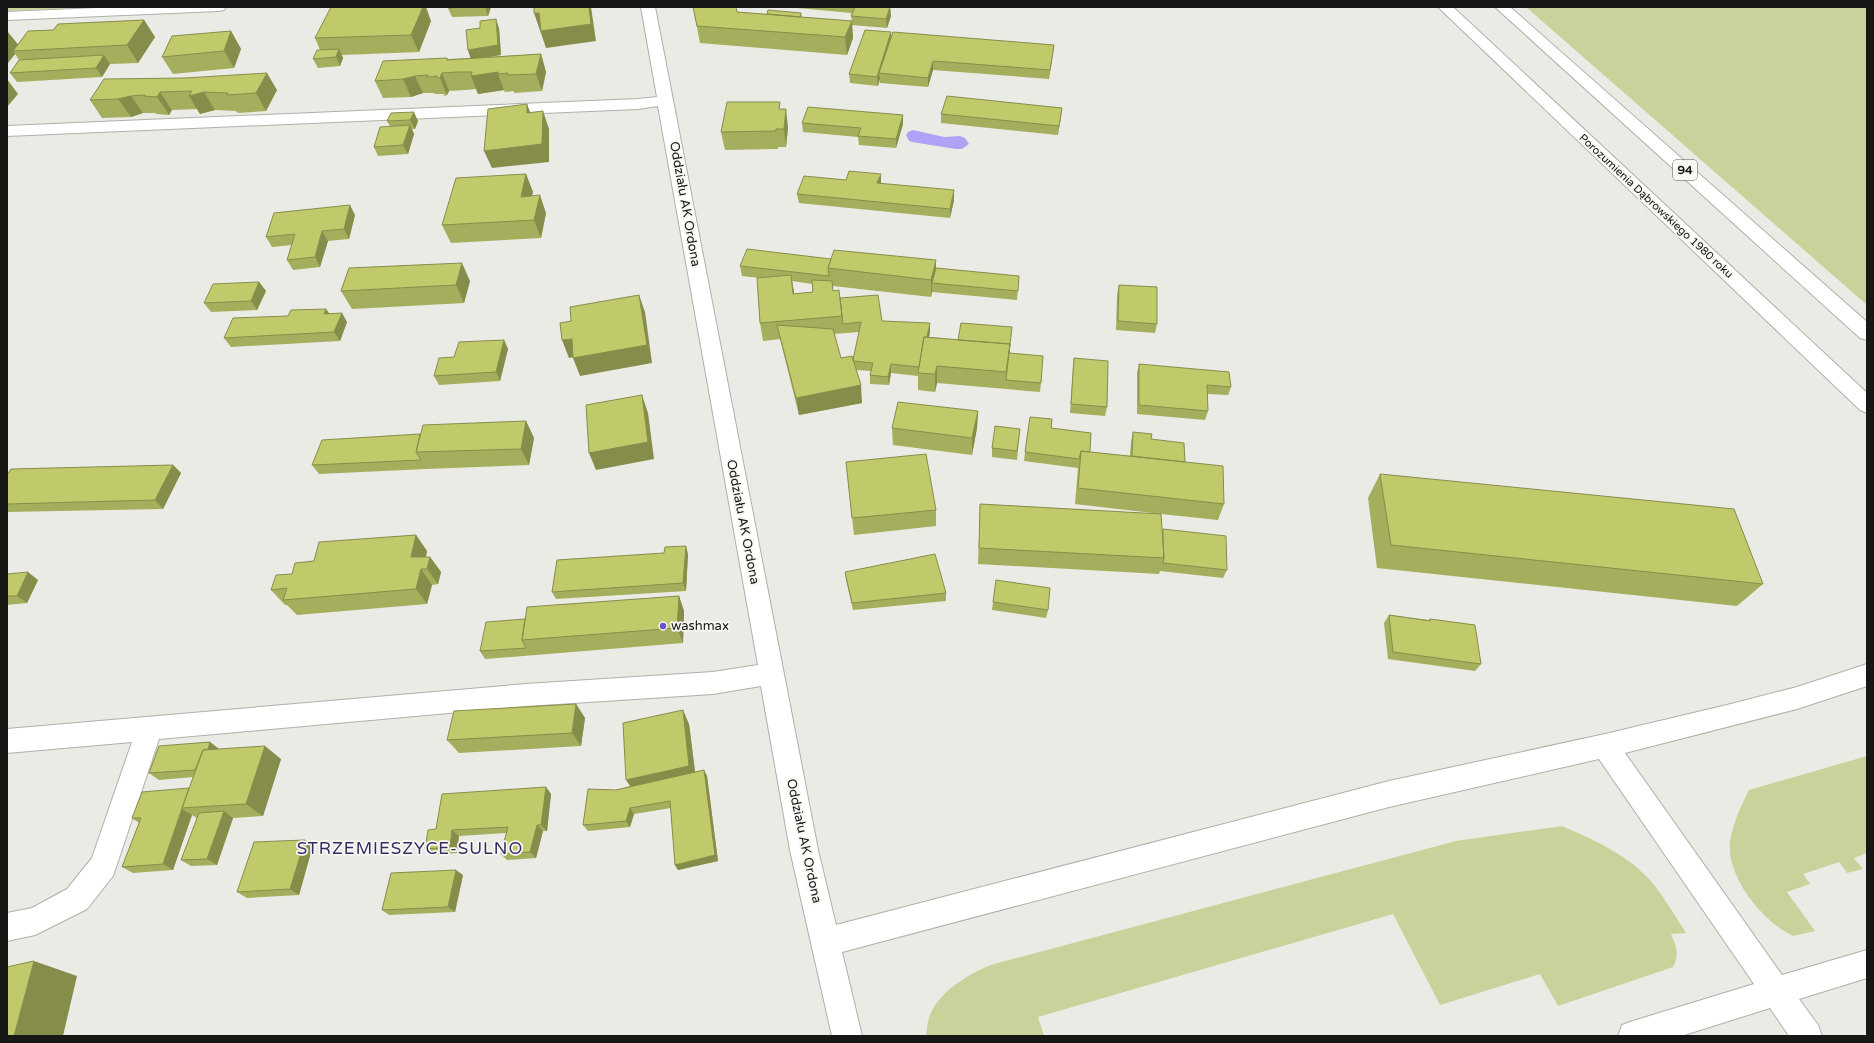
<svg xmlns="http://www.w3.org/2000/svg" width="1874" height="1043" font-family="'Varela Round',sans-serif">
<rect width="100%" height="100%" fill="#eaebe4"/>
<path fill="#cad19b" d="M7 7H98L7 11Z
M1526 7H1867V305Z
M1867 756V853L1854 858 1863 869 1847 873 1839 862 1803 874 1810 884 1787 892 1815 931 1793 936C1763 922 1726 877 1730 841 1733 823 1741 806 1749 790Z
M1562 826C1595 840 1632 857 1655 886 1666 901 1676 917 1686 933L1671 934C1676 946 1680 955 1673 967L1558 1006 1540 974 1440 1005 1393 914 1038 1017 1044 1036H926C927 1030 927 1023 929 1018 937 992 971 972 994 964L1456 841Z"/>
<path fill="#b0a2f6" d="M913 130 944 137 960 136 965 138 969 144 962 149H956L912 142 909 141 906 135 908 132Z"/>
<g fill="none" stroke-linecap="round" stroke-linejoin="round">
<g stroke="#afb0aa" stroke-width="2">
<path id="minor" d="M119 7H226L224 10 219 11 7 20V12Z
M641 7H655L818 850 836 925 1389 781 1605 734 1727 705 1797 687 1867 664V686L1797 709 1625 753 1782 975 1867 950V978L1799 999 1818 1025 1822 1036H1789L1770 1008 1681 1036H1618L1622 1025 1633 1021 1754 984 1599 759 1389 807 842 952 862 1036H832L790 850 761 686 713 694 526 706 159 739 113 876 87 909 35 935 7 941V913L32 908 67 889 92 858 132 742 7 753V729L526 684 713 672 758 665 658 106 638 109 7 136V126L638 99 657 97Z"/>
</g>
<g stroke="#afb0aa" stroke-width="2">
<path id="major" d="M1438 7H1453L1867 393V413L1860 410Z
M1495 7H1510L1867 322V340L1860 338Z"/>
</g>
<use href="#minor" fill="#fff" fill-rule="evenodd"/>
<use href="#major" fill="#fff" fill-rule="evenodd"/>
</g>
<path fill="#a5ae5c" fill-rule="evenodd" d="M449 7H491L488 16 452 17 448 8Z
M693 7 737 12 767 14 801 13 802 17 852 21 851 16 852 13 786 7H890L891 16 887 28 852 25 853 38 847 55 700 43Z
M144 20 155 37 138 63 110 64 102 77 17 82 10 73 19 60 15 54 7 64V31L18 45 53 30Z
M431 21 419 52 342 55 343 58 340 66 318 68 313 59 320 50 315 38Z
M499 28 501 55 484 57 541 54 546 72 542 91 514 93V91L505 92 504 90 478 94 476 89 465 90 449 91 447 95 444 96V94H435L434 93H423L411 97 383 98 375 81 447 58 448 59 471 58 468 50Z
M231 31 241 49 234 68 173 74 162 57Z
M891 36 1054 45 1049 79 933 70 928 87 880 83V79L878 86 850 83 849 74Z
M104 79 277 90 266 111 238 113 236 111 215 110 200 114 197 109 172 110 169 115 156 114 155 113H143L131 117 102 118 90 100Z
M1062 108 1058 135 941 123V114Z
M781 109 788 127 786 147H778V149L725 150 721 132Z
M391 113 418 121 415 129H412L414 134 408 154 378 156 374 147 390 126 387 121Z
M903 115V124L896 148 859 145 858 137 803 132 802 123Z
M526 174 533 192 532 196 546 213 541 238 451 243 442 225Z
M846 180 881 183V184L954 200 950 218 799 203 797 194Z
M355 215 349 239 328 241 320 267 293 270 287 260 292 245 272 247 266 237Z
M831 259 936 260V268L1019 276 1017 300 932 292 931 297 833 286V291L840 298 882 321 930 332 929 337 958 340 1012 327 1009 353 1041 383 1040 392 937 383 935 392 918 390V376L891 373 889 385 870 384V375L871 371 856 370 862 403 799 415 780 339 763 341 760 323V278L742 276 740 266ZM792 281 812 284 813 292 794 294ZM859 332 853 360 841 358 834 334Z
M470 281 464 303 352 309 341 291Z
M259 282 266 291 257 310 211 312 204 303Z
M1119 285 1157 324 1155 333 1116 330 1117 294Z
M326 309 329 313 347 322 340 341 231 347 224 338 288 316Z
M504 340 508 349 500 381 439 385 434 376 454 357Z
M1074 358 1107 407 1105 416 1070 413 1073 367Z
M1139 364 1231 387 1228 395 1207 394 1208 411 1205 420 1137 414V373Z
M978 411 977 428 972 455 893 445 892 428Z
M526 421 534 438 529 465 426 469 319 474 312 465 420 434Z
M1051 428 1090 452 1130 456 1131 441 1133 432 1151 439 1185 462 1224 504 1218 520 1161 514 1162 532 1163 529 1227 570 1223 578 1160 571 1159 574 978 564 980 504 1161 514 1075 504 1078 468 1024 461 1025 452Z
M1020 429 1017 460 992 457V448Z
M846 462 936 510V526L854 535Z
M173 465 181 473 163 509 7 512V475Z
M1380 474 1763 584 1737 606 1377 568 1368 498Z
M416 535 427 551 426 557H430L441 572 438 584 432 585 427 604 297 615 287 605H285L271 590 292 574 314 561Z
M664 553 688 554 686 591 556 599 552 592Z
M845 572 946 593V601L853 610 846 580Z
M7 574 38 580 27 603 7 605Z
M679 596 684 611 683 643 485 659 480 651 525 619Z
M993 602 1048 610 1046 618 992 610Z
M1389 615 1429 620 1430 619 1481 664 1475 671 1388 659 1384 623Z
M576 704 585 718 581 746 459 753 447 740Z
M689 724 695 772 704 770 707 776 718 861 678 870 675 865 671 808 634 814 630 827 588 831 583 825 616 790 630 786Z
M210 742 219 749 281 759 263 816 233 818 217 865 191 866 181 860 197 818 192 815 173 870 133 873 122 867 139 823 132 818 189 788 193 777 159 780 149 773Z
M546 787 551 794 547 831H543L536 858 507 860 501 854 506 833 459 836 457 853 431 855 425 849 436 829Z
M305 840 313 845 299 895 247 898 237 892Z
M463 875 455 912 389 915 382 910Z"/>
<path fill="#868d4b" d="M423 7H426L431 21 419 52 411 35Z
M485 7H491L488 16Z
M589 7H591L596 41 546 48 534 13Z
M890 7 891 16 887 28 886 19Z
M496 19 499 28 501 55 471 60 468 50Z
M144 20 155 37 138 63 127 45Z
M852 21 853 38 847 55 845 37Z
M7 31 20 47 13 51 15 54 7 64Z
M231 31 241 49 234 68 224 51Z
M891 32 892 41 879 73 880 79 878 86 877 77Z
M1054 45 1053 54 1049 79 1050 70Z
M339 49 343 58 340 66 336 57Z
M541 54 546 72 542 91 536 74Z
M104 55 110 64 102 77 96 68Z
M933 61V70L928 87V78Z
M498 72V74L504 90 478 94 471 76Z
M267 73 277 90 266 111 256 93Z
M442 73 449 91 447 95 440 78Z
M415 76 423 93 411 97 403 79Z
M7 79 18 94 7 107Z
M160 92 172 110 169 115 157 97Z
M204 92 215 110 200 114 189 96Z
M131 96 143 113 131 117 118 99Z
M527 104 534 122 527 113Z
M1062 108 1061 117 1058 135 1059 126Z
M786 109 788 127 786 147 784 129Z
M543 111 549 129V162L492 168 484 151Z
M414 112 418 121 415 129 410 120Z
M903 115V124L896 148V139Z
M410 125 414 134 408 154 403 145Z
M526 174 533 192 528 214 521 197Z
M881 174V183L878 193 877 183Z
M954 190V200L950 218V209Z
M540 195 546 213 541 238 534 220Z
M350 205 355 215 349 239 344 229Z
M322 231 328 241 320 267 315 257Z
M936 260V277L932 283V292L931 297V280Z
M462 263 470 281 464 303 456 285Z
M791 275 794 292 795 312 793 294Z
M259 282 266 291 257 310 251 301Z
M639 295 645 312 652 363 580 376 573 358Z
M326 309 332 318 324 314Z
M342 313 347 322 340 341 334 332Z
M930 323V332L921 373V367Z
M572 339 579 356 569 358 562 340Z
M504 340 508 349 500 381 496 372Z
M891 364V373L889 385 888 377Z
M937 366V383L935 392V374Z
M861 385 862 403 799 415 796 398Z
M642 395 648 413 654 459 596 470 589 453Z
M978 411 977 428 972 455V438Z
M526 421 534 438 529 465 521 449Z
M173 465 181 473 163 509 155 500Z
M416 535 427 551 423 569H421L432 585 427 604 416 589 411 557Z
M686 546 688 554 686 591 683 583Z
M430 557 441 572 438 584 427 569Z
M28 572 38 580 27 603 17 596Z
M679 596 684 611 683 643 677 628Z
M576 704 585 718 581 746 572 733Z
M683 710 689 724 696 779 634 792 626 780Z
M210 742 219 749 201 769Z
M265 746 281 759 263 816 246 804Z
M704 770 707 776 718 861 678 870 675 865Z
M546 787 551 794 547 831 541 825Z
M630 808 634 814 630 827 626 821Z
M182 809 192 815 173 870 163 864Z
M224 811 233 818 217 865 207 859Z
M537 825 543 831 536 858 530 852Z
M452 830 459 836 457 853 450 847Z
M305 840 313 845 299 895 290 889Z
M456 870 463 875 455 912 448 907Z
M34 961 77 976 63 1036H14Z"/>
<path fill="#c0ca6b" stroke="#868d4b" d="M331 7H423L411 35 315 38Z
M449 7H475L448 8Z
M534 7H589L591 24 541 31 539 13H534Z
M693 7H736L737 12 852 21 845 37 697 26Z
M855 7H890L886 19 851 16Z
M768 10 801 13 800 17 767 14Z
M496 19 498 45 468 50 466 30 480 28V21Z
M144 20 127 45 13 51 28 31 53 30 58 24Z
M865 30 891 32 877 77 849 74Z
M231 31 224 51 162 57 172 36Z
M893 32 1054 45 1050 70 933 61 928 78 879 73Z
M339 49 336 57 313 59 317 50Z
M541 54 536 74 508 75V73L498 74V72L471 76 472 72H458L442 73 440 78H437V76L427 77 428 75 415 76 403 79 375 81 383 61 447 58V60Z
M104 55 96 68 10 73 19 60Z
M267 73 256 93 227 95 228 93 204 92 189 96 192 91 160 92 157 97 144 96 145 95 131 96 118 99 90 100 104 79 185 78Z
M947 96 1062 108 1059 126 941 114Z
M727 102H780L779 109H786L784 129H776V131L721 132Z
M527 104V113L543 111 542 144 484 151 488 109Z
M808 107 903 115 896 139 858 136 861 128 802 123Z
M414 112 410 120 387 121 391 113Z
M410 125 403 145 374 147 380 127Z
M849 171 881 174 877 183 954 190 950 209 797 194 804 176 846 180Z
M526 174 521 197 540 195 534 220 442 225 456 178Z
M350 205 344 229 322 231 315 257 287 260 295 234 266 237 274 213Z
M747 249 831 259 828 268 829 276 740 266Z
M834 250 936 260 931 280 828 268Z
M462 263 456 285 341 291 349 268Z
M936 268 1019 276 1018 291 932 283Z
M791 275 793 294 813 292 812 280 832 281 833 291 839 290 842 316 760 323 757 278Z
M259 282 251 301 204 303 213 284Z
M1119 285 1157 287V324L1118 321Z
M639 295 647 345 573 358 572 339 562 340 560 323 571 321 570 307Z
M878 295 882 321 930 323 927 337H924L919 367 891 364 888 377 870 375 873 363 853 361V360L861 322 843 324 840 298Z
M326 309 324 314 342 313 334 332 224 338 233 318 288 316 291 310Z
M961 323 1012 327 1009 353 1010 344 958 340Z
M777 325 833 329 841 358 852 356 861 385 796 398Z
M924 337 1010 344 1006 372 937 366 935 374 918 373Z
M504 340 496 372 434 376 439 358 454 357 459 342Z
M1009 353 1043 356 1041 383 1006 380Z
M1074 358 1108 361 1107 407 1071 404Z
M1139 364 1229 372 1231 387 1207 385 1208 411 1139 405Z
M642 395 648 442 589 453 586 405Z
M898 402 978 411 972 438 892 428Z
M1030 417 1052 419 1051 428 1091 433 1090 452 1081 451 1079 459 1025 452Z
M526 421 521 449 416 452 423 425Z
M995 426 1020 429 1017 451 992 448Z
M1133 432 1152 434 1151 439 1184 443 1185 462 1132 456Z
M420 434 416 452 421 460 312 465 322 440Z
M1081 451 1223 466 1224 504 1078 488Z
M926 454 936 510 852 518 846 462Z
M173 465 155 500 7 504V475L11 469Z
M1380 474 1734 509 1763 584 1391 545Z
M980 504 1161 514 1164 558 979 548Z
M1163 529 1226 536 1227 570 1163 563 1164 558 1163 540Z
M416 535 411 557H430L427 569H421L416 589 283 600 287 588 271 590 276 575 292 574 295 563 314 561 319 542Z
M686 546 683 583 552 592 557 560 664 553 665 547Z
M935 554 946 593 852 603 845 572Z
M28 572 17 596H7V574Z
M996 580 1050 588 1048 610 993 602Z
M679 596 677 628 522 640 527 607Z
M1389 615 1430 621V619L1475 625 1481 664 1393 652Z
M525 619 522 640 526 648 480 651 486 622Z
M576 704 572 733 447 740 454 711Z
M683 710 689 766 626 780 623 723Z
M210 742 208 749 203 750 195 770 149 773 159 746Z
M265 746 246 804 182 808 203 750Z
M704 770 715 855 675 865 670 801 630 808 626 821 583 825 588 789 616 790Z
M546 787 541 825H537L530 852 501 854 508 827 452 830 450 847 425 849 428 830 436 829 442 794Z
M189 788 163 864 122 867 141 818H132L142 792Z
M224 811 207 859 181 860 199 813Z
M305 840 290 889 237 892 254 842Z
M456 870 448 907 382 910 391 873Z
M34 961 14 1036H7V967Z"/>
<circle fill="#7050c9" stroke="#f7f8f2" stroke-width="1.5" cx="663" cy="626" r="4"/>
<g text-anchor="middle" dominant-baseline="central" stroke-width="3.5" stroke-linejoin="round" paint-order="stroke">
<g font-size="11" fill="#171715" stroke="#f7f8f2">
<text transform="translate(1656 206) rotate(43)">Porozumienia Dąbrowskiego 1980 roku</text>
</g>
<rect fill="#f7f8f2" stroke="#5a5a57" stroke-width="1" x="1673" y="160" width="24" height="20" rx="3"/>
<g font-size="12" font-weight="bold" fill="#171715">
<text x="1685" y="170">94</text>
</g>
<g font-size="13" fill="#171715" stroke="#f7f8f2">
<text transform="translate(685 204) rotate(80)">Oddziału AK Ordona</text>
<text transform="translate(743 522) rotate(79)">Oddziału AK Ordona</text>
<text transform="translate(804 841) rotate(78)">Oddziału AK Ordona</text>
</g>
<g font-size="13" fill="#171715" stroke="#f7f8f2" text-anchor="start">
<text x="671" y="626">washmax</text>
</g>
<g font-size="17" letter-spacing="1" fill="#382a65" stroke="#f7f8f2">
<text x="410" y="848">STRZEMIESZYCE-SULNO</text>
</g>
</g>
<rect width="1874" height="1043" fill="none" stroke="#171715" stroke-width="16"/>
</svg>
